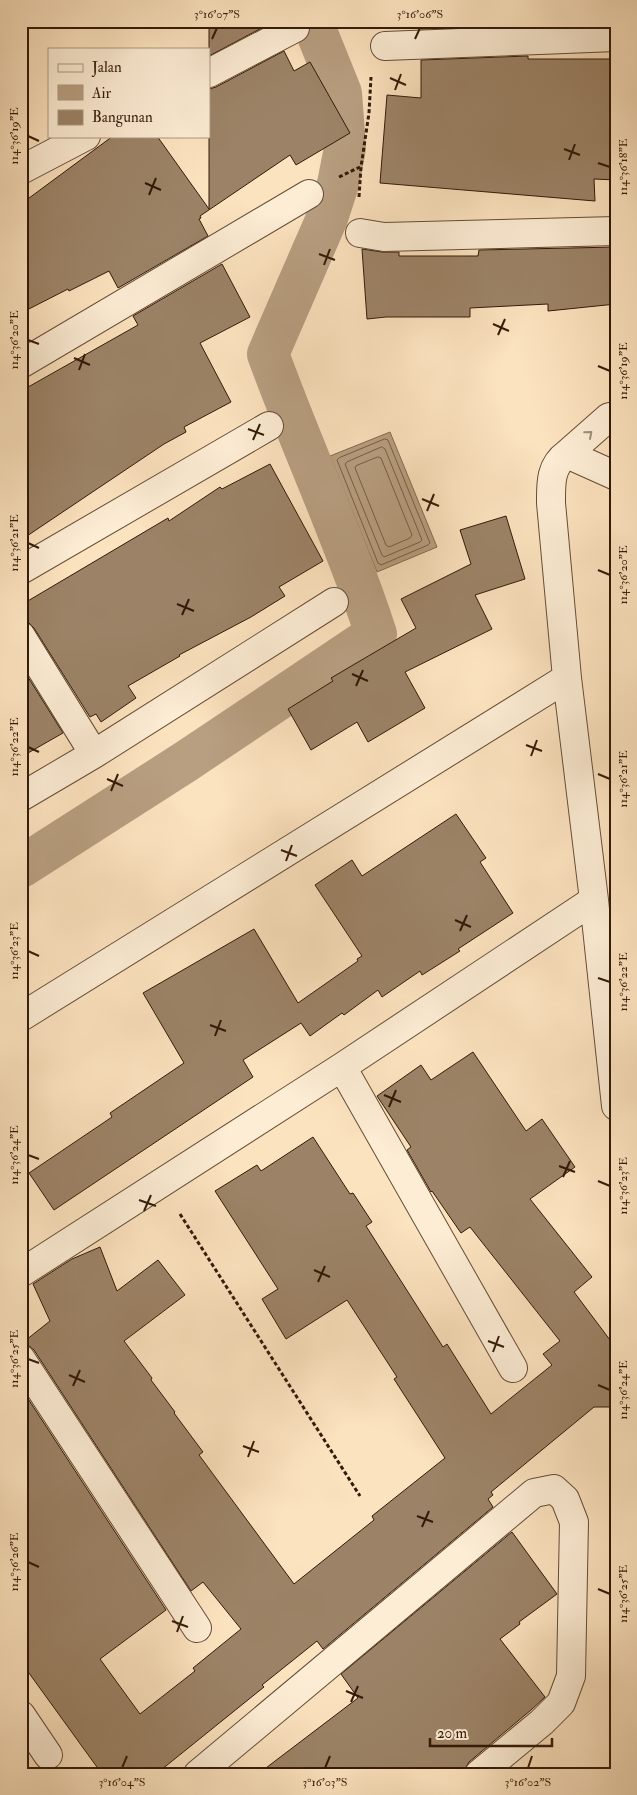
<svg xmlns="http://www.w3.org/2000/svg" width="637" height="1795" font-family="'IM FELL Double Pica',serif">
<rect width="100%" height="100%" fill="#fce3bf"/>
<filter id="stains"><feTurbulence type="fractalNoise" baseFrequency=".004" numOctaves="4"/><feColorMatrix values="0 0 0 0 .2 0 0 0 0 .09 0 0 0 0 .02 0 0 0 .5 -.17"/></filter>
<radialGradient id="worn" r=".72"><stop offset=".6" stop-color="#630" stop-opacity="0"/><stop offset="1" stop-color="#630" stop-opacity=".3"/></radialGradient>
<path fill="#b89f81" stroke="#836a51" d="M390 432 437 547 377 572 330 456Z"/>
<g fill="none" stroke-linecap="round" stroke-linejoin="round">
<path stroke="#765c44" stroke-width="1" d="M385 439 388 440 430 543 428 545 381 565 378 563 337 460 339 458Z
M382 447 385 449 422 540 420 542 384 557 382 555 345 464 347 462Z
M378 457 381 458 412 535 410 538 389 547 386 545 355 468 356 466Z"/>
<path stroke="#b89f81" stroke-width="42" d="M21 867 185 762 376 634C345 539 302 448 268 354L327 218 338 184 345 148 341 93 312 21"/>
</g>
<path fill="#9c8367" stroke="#331a08" d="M209 21H270L271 23 209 56Z
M421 21H471V27L421 29Z
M284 51 294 71 310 62 350 133 296 165 290 155 200 216 201 218 199 219 208 236 118 288 109 271 69 291 68 289 21 313V204L113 136H157L209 209V89L216 87Z
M528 56V59H616V180L594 179 595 201 380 183 387 95 421 98V60Z
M616 247V304L548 311V304L470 308V317H386L367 319 362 249 382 252H399V256H478L479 250Z
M222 264 250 317 200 343 231 402 184 427 186 432 164 444 21 540V391L138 325 133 316Z
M270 464 323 561 279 587 285 596 251 617 179 655 180 656 128 686 136 698 101 722 96 714 90 717 34 628 29 623 21 620V605L168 518 169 521 220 487 222 489Z
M506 516 525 579 475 595 492 629 405 672 425 708 368 742 357 722 311 750 288 709 333 681 331 678 416 628 401 599 471 564 460 530Z
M21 666 63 733 21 757Z
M456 814 486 858 480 862 513 913 458 949 460 951 422 975 420 971 382 997 378 990 344 1015 342 1013 310 1036 301 1023 243 1060 253 1077 54 1210 29 1173 112 1117 110 1113 184 1063 143 993 254 929 298 1003 358 961 357 959 362 956 315 885 352 860 362 876Z
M473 1052 526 1131 542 1119 575 1167 530 1199 592 1277 574 1292 616 1348V1407H594L491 1492 493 1495 488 1499 493 1507 323 1649 317 1641 262 1685 264 1687 156 1774H102L21 1662V1388L166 1610 100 1659 140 1714 195 1671 193 1668 241 1629 203 1582 191 1591 34 1350 28 1345 21 1344 50 1321 33 1284 72 1259 100 1247 117 1291 158 1260 185 1295 124 1341 152 1378 151 1380 175 1412 174 1413 203 1452 199 1455 294 1584 374 1520 372 1516 445 1458 394 1379 397 1377 347 1300 286 1339 262 1299 278 1289 215 1191 257 1165 261 1171 313 1137 350 1194 353 1193 372 1222 366 1226 443 1347 447 1344 491 1414 552 1365 543 1354 560 1341 470 1227 461 1233 432 1191 431 1192 407 1150 411 1147 377 1096 421 1065 431 1080Z
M512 1532 557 1594 519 1622 520 1624 500 1639 545 1697 531 1710 469 1762 464 1771 460 1774H258L358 1698 341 1674Z"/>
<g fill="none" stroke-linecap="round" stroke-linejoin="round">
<g stroke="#654c36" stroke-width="30">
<path id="minor" d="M385 46 616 37
M209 73 295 28
M21 170 86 136
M360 233 384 237 616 231
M21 364 309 194
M616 416 609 417 567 454 616 476
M567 454C550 466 551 484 551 503L567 678 594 900 616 1106
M21 570 269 426
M21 636 94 754
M21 797 94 754 334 602
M21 1017 567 678
M342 1067 513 1368
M21 1273 342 1067 594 900
M21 1359 197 1628
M21 1715 48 1755
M198 1774 534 1493 554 1489 565 1499 574 1522 571 1676 561 1703 542 1722 479 1774"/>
</g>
<path stroke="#331a08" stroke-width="3" stroke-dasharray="4 2.5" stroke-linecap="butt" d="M339 177 360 167
M359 197 361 167 369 113 371 77
M180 1214 360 1496"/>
<use href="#minor" stroke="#fdedd5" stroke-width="28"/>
</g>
<defs><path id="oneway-chevron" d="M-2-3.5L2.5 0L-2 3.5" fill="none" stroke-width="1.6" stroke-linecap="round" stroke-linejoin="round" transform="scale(1.25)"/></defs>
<use stroke="#a28e79" href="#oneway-chevron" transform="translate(589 434) rotate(-41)"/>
<path fill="none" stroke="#331a08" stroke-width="2" d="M212 39 217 28M415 39 420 28M390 78 406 85M395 90 401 74M28 136 39 141M564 149 580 155M569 160 575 144M598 163 610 167M145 183 161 190M149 195 156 178M319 254 335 260M324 265 330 249M493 324 509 331M498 335 505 319M28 340 39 344M74 358 90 365M598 366 610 371M79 370 85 354M248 429 264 435M253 440 260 424M422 499 439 506M427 511 434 494M28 543 39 548M598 570 610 575M177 604 194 611M182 615 189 599M352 674 368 681M356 686 363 670M526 745 542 751M28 747 39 752M531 756 537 740M598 774 610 779M107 779 123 786M111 791 118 774M281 850 297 856M286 861 292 845M455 920 471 927M460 931 467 915M28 951 39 956M598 978 610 982M210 1025 226 1031M215 1036 221 1020M384 1095 401 1102M389 1107 396 1090M28 1155 39 1159M559 1166 575 1172M563 1177 570 1161M598 1181 610 1186M139 1200 156 1206M144 1211 151 1195M314 1270 330 1277M318 1282 325 1266M488 1341 504 1347M493 1352 499 1336M28 1359 39 1363M69 1375 85 1382M598 1385 610 1390M73 1386 80 1370M243 1446 259 1452M248 1457 254 1441M417 1516 433 1522M422 1527 429 1511M28 1562 39 1567M598 1589 610 1594M172 1621 188 1627M177 1632 183 1616M346 1691 363 1698M351 1702 358 1686M122 1768 127 1756M325 1768 330 1756M528 1768 532 1756"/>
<rect width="637" height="1795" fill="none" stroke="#fce3bf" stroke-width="55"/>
<rect x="48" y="48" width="162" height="90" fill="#fdedd5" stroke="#ac9983"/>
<rect x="58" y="64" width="25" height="8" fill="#fdedd5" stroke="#ac9983"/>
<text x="92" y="72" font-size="15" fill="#331a08">Jalan</text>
<rect x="58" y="85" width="25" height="15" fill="#b89f81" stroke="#ac9983"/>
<text x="92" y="98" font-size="15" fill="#331a08">Air</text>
<rect x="58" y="110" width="25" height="15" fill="#9c8367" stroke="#ac9983"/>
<text x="92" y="122" font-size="15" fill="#331a08">Bangunan</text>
<path d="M430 1738v8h122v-8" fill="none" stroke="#331a08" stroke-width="2.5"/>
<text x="437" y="1738" font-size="15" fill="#331a08" stroke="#fdedd5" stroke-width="4" paint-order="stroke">20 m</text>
<rect x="28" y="28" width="582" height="1740" fill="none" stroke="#331a08" stroke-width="2"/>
<g font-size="12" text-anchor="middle" fill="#331a08">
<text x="217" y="18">3°16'07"S</text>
<text x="420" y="18">3°16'06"S</text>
<text transform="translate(14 136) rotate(-90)" y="4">114°36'19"E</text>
<text transform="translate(623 167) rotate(-90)" y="4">114°36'18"E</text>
<text transform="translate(14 340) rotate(-90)" y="4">114°36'20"E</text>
<text transform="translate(623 371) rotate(-90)" y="4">114°36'19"E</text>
<text transform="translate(14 543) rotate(-90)" y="4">114°36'21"E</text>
<text transform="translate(623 575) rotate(-90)" y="4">114°36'20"E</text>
<text transform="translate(14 747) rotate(-90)" y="4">114°36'22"E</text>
<text transform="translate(623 779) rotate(-90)" y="4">114°36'21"E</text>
<text transform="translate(14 951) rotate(-90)" y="4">114°36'23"E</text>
<text transform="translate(623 982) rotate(-90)" y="4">114°36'22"E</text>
<text transform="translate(14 1155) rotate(-90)" y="4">114°36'24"E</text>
<text transform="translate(623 1186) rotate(-90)" y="4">114°36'23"E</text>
<text transform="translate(14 1359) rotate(-90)" y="4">114°36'25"E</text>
<text transform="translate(623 1390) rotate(-90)" y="4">114°36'24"E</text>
<text transform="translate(14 1562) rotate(-90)" y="4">114°36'26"E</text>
<text transform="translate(623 1594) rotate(-90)" y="4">114°36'25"E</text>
<text x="122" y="1786">3°16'04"S</text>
<text x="325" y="1786">3°16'03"S</text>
<text x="528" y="1786">3°16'02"S</text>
</g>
<rect width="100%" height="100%" filter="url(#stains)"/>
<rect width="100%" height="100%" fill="url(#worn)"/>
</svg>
